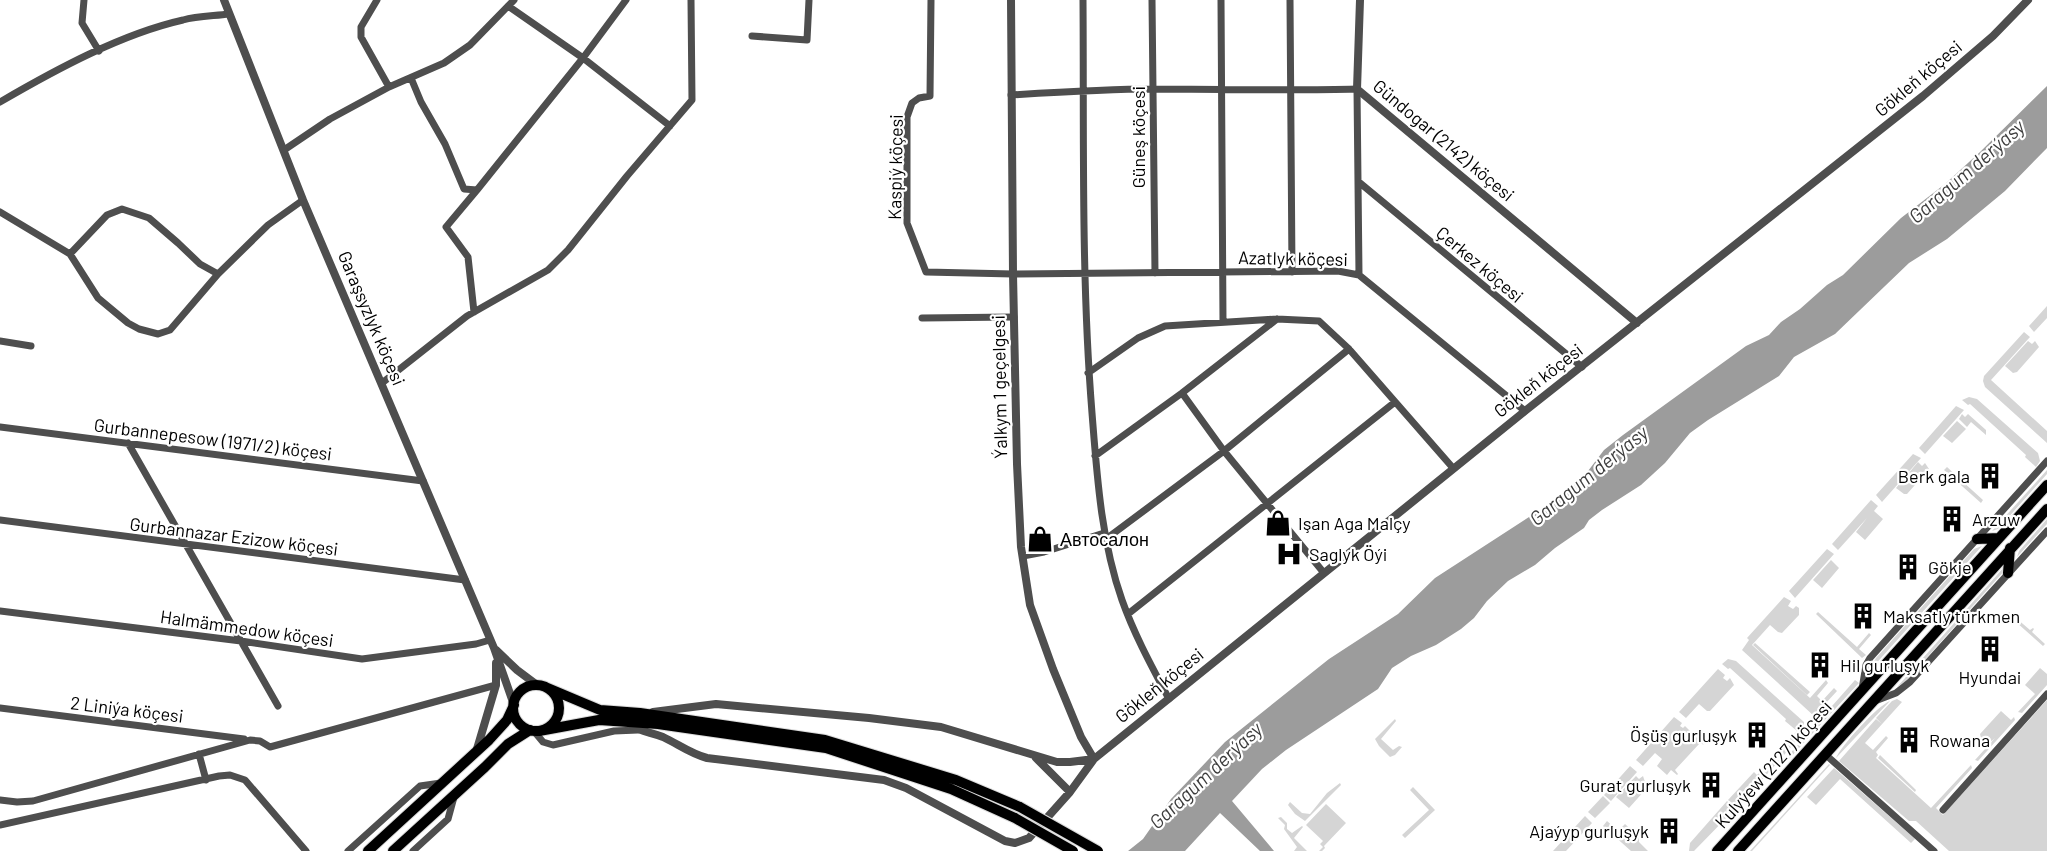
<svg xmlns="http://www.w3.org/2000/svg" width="2047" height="851" font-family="Barlow,sans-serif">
<rect width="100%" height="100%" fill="#fff"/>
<path fill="#d5d5d5" d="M2047 306V318L2034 332 2029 326Z
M2024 332 2030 337 1991 380 2047 431V443L1985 387 1983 381 1984 376Z
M2028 341 2032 344 2035 341 2039 347 2017 372 2013 373 2005 366Z
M1969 397 1977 399 2038 453 2040 461 2036 467 2025 457 2026 455 1970 404 1968 405 1962 400Z
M1956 406 1964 410 1925 454 1919 448Z
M1962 414 1965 417 1968 414 1986 430V435L1971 422 1967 427 1959 419Z
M1957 421 1966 429 1952 443 1943 436Z
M1913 454 1921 458 1882 502 1876 495Z
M1918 462 1922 466 1925 463 1929 469 1907 494H1904L1896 488Z
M1947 467 1961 480 1968 474 1962 481 1983 500 1981 503 1944 470Z
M2047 470V474L1998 529 1992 531Z
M1871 500 1878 506 1874 511 1883 519 1865 540 1856 532 1867 518 1838 550 1832 544Z
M2047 519V524L2017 557 2019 551Z
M1982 546 1872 668 1871 667 1876 658 1974 549Z
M1827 549 1834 554 1795 598 1789 591Z
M1831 560 1839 568 1822 588 1813 580Z
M2005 566V570L1906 681 1897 687Z
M1784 597 1791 601 1788 606 1793 609 1796 606 1799 608V615L1782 633 1778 632 1770 625 1752 645 1810 698 1826 680 1828 683 1817 696 1822 701 1834 688 1837 691 1814 716 1742 650 1749 640 1747 638Z
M1818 612 1857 647 1869 633 1871 635 1859 649 1866 655 1862 658 1816 614Z
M2009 612 2030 630 2033 628 2034 629 2032 632 2045 644 2043 646 2007 614Z
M1755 643 1810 692 1807 695 1753 645Z
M1728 659 1736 661 1804 722V732L1784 755 1779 751 1797 731 1785 721 1786 719 1730 668 1728 669 1722 664Z
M2040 668 2047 674V685L2022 713 2018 712 2035 694 2025 685Z
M1718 669 1725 675 1723 678 1727 681 1730 678 1734 685 1710 711H1707L1699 704 1686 718 1679 712Z
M1855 680 1859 683 1789 759 1787 757Z
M1897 699 1902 702 1865 743 1873 750 1886 736 1888 738 1876 752 1878 755 1876 758 1931 808 1971 765 1972 768 1936 808 1943 815 2047 700V851H1949L1916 821H1909L1839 761 1876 719 1882 724 1876 718 1892 701Z
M1890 701 1836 758C1841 746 1877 706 1890 701Z
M2001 711 2011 720 2014 717 2015 720 1978 761 1975 760 1995 738 1988 744 1981 738 1980 734Z
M1674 717 1682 723 1680 726 1683 728 1685 726 1704 745 1700 743 1675 770 1678 774 1677 775 1671 770 1667 775 1657 766 1662 759 1655 753 1643 766 1636 760Z
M1395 719 1396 721 1381 739 1393 750 1399 746 1402 747 1395 755 1390 757 1379 746 1375 739Z
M1880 755 1916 790 1915 792 1878 758Z
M1774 757 1779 761 1737 807 1728 800 1754 772 1757 775Z
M1829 764 1830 765 1752 851H1750Z
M1630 766 1637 772 1611 801 1604 795Z
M1834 768 1913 837 1915 839 1911 843 1840 779 1816 805 1807 797Z
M1636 776 1639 779 1643 776 1645 782 1643 787 1646 789 1629 808 1616 797Z
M1340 783 1341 785 1305 821 1295 814 1288 805 1290 802 1302 813 1310 814 1327 793Z
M1413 787 1435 810 1405 838 1402 835 1429 810 1410 790Z
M1603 796 1610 803 1595 818 1588 812Z
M1727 801 1735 809 1694 851H1689L1690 843Z
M1326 804 1346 823 1324 846 1325 848 1322 851H1319L1323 847 1320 844 1323 841 1306 825Z
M1585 816 1592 823 1566 851H1553Z
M1281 817 1287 823V829L1292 833 1302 826 1303 827 1294 838 1307 851H1294L1297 847 1284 829 1285 825 1278 818Z
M1607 821 1618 831 1625 824 1639 837V842L1648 851H1631L1603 826Z"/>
<path fill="#9c9c9c" d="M2047 86V148L2005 191 1947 239 1909 263 1835 334 1794 357 1779 376 1708 420 1690 433 1665 463 1641 485 1602 510 1589 520 1584 528 1555 548 1535 565 1508 581 1487 601 1474 618 1461 629 1436 645 1411 656 1392 668 1378 689 1286 750 1262 769 1232 801 1274 851H1260L1220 813 1185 851H1128L1143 839 1171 799 1225 742 1329 659 1398 614 1435 578 1557 499 1585 475 1604 450 1623 435 1746 346 1769 335 1781 322 1800 309 1827 285 1843 275 1901 218 1945 184 1980 152Z"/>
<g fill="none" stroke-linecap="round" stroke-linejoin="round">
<g stroke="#dbdbdb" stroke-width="12">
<path id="primary" d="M513 708a23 23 0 1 1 46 0a23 23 0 1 1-46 0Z
M543 686 600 710 640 713 825 740 956 780 1020 807
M539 731 599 720 658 724 826 748 951 789 1015 818
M368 851 489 740 507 720 514 705
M393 851 485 767 508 744 530 730"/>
</g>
<g stroke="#dbdbdb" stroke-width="12">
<path id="trunk" d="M1977 539 1998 538
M2008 573 2010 548
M1717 851 2047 485
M1738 851 2047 509"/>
</g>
<path stroke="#4e4e4e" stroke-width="7" d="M84 0 82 23 99 51
M377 0 361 27V37L389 87
M931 0 930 96 919 98 912 103 907 117V223L926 272 1013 274 1338 271 1359 275 1525 411
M1083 0C1084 137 1081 276 1092 413 1097 476 1101 540 1122 600 1134 634 1152 667 1169 699
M1152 0 1155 273
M1221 0 1223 322
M1290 0 1292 272
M508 6 583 58 670 126
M752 36 807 40 809 0
M411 78 421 102 445 144 464 189 477 190 583 58 626 0
M1011 95C1059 92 1107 89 1154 89 1222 89 1290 91 1357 89L1359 275
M0 102C55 70 121 34 183 20 197 16 214 16 229 14
M284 150 330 119 389 87 444 63 470 45 514 0
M1360 183 1582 367
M0 212 70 254 98 298 128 323 139 329 158 334 170 330 218 274 200 264 178 243 149 218 122 209 107 215 70 254
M218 274 268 225 303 200
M474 312 468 257 446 227 477 190
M922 318 1014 317
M0 341 31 346
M1088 373 1138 338 1165 326 1277 319 1319 321 1349 349 1453 468
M382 383 467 316 548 270 568 250 627 176 692 100 691 0
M1182 393 1224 451 1324 573
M0 427 423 481
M128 443 278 706
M1095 456 1182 393 1277 319
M0 520 465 580
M1106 539 1224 451 1349 349
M1023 556 1044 552 1104 533
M0 611 241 641 362 659 476 644 490 640
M1128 614 1395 402
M1862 689 1866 665 1870 658 2047 461
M1875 701 1896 693 1910 682 2047 531
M0 708 244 739
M533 730 543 742 553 745 614 731 638 730
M199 754 206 780
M1826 755 1934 851
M0 800 17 802 33 801 250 740 260 741 270 747 496 685
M1943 810 2047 694
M0 825 219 776 230 775 245 780 306 851
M348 851 420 786 441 783
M413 851 448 819 454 797"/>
<path stroke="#4e4e4e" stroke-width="8" d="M224 0 303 200 494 648 514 705
M1011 0 1013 274 1017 464 1021 547 1030 605 1053 669 1081 737 1094 759
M1360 0 1357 89 1637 323
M496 650 517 670 537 685
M653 712 716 704 869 718 941 727 1057 762H1070L1094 759 1525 411 1923 96 1993 36 2028 0
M628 722C641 733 648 731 663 737 678 744 691 754 707 758L884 780 906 788 1005 841 1015 843 1029 838 1070 792 1094 759
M477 749 496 685V663
M1036 758 1070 792"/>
<use href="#primary" stroke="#000" stroke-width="10"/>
<use href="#trunk" stroke="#000" stroke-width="10"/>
<g stroke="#dbdbdb" stroke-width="12" stroke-linecap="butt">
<path id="primary-bridge" d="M1020 807 1098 851
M1015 818 1073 851"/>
</g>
<use href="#primary-bridge" stroke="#000" stroke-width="10"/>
</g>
<defs>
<g id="building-bare" transform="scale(2.07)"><path d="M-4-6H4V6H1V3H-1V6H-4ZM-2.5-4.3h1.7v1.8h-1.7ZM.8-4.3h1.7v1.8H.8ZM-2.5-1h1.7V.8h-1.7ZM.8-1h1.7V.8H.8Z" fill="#000" stroke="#fff" stroke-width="2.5" paint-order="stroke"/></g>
<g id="shop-bare" transform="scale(2.07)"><path d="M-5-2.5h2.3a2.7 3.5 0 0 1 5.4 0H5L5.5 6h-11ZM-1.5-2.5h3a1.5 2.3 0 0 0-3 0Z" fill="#000" stroke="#fff" stroke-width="2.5" paint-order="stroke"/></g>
<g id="hospital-bare" transform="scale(2.07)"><path d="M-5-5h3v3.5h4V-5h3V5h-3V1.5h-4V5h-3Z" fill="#000" stroke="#fff" stroke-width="2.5" paint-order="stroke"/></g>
</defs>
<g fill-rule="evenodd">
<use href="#building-bare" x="1990" y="476"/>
<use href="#building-bare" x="1952" y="519"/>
<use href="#shop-bare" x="1278" y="523"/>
<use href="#shop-bare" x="1040" y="539"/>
<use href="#hospital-bare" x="1289" y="554"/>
<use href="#building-bare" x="1908" y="567"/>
<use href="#building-bare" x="1863" y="616"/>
<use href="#building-bare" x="1990" y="649"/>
<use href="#building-bare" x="1820" y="665"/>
<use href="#building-bare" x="1757" y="735"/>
<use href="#building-bare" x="1909" y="740"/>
<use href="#building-bare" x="1711" y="785"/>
<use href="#building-bare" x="1669" y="831"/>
</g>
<g text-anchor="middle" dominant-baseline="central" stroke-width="4.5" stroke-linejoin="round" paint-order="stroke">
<g font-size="18" fill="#000" stroke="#fff">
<text transform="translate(1918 78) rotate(-40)">Gökleň köçesi</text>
<text transform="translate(1138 137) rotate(-90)">Güneş köçesi</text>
<text transform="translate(1444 140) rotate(40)">Gündogar (2142) köçesi</text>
<text transform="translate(895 167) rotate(-89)">Kaspiý köçesi</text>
<text transform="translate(1293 258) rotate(1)">Azatlyk köçesi</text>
<text transform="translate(1480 264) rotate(40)">Çerkez köçesi</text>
<text transform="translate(372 318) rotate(67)">Garaşsyzlyk köçesi</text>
<text transform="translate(1538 380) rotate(-38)">Gökleň köçesi</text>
<text transform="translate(999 387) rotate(-91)">Ýalkym 1 geçelgesi</text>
<text transform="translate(213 439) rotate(7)">Gurbannepesow (1971/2) köçesi</text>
<text transform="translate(234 536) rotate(7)">Gurbannazar Ezizow köçesi</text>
<text transform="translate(247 628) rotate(8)">Halmämmedow köçesi</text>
<text transform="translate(1159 685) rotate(-39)">Gökleň köçesi</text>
<text transform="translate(127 709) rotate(7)">2 Liniýa köçesi</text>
<text transform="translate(1773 764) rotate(-48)">Kulyýew (2127) köçesi</text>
</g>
<g font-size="18" fill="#000" stroke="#fff" text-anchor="start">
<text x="1970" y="476" text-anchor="end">Berk gala</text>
<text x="1972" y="519">Arzuw</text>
<text x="1298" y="523">Işan Aga Malçy</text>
<text x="1060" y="539">Автосалон</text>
<text x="1309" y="554">Saglyk Öýi</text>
<text x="1928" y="567">Gökje</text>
<text x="1883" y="616">Maksatly türkmen</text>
<text x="1840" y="665">Hil gurluşyk</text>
<text x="1990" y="677" text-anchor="middle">Hyundai</text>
<text x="1737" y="735" text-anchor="end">Öşüş gurluşyk</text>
<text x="1929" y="740">Rowana</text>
<text x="1691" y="785" text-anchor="end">Gurat gurluşyk</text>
<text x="1649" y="831" text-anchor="end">Ajaýyp gurluşyk</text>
</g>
<g font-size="20" font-style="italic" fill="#3d3d3d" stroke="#fff">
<text transform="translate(1966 171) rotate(-41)">Garagum derýasy</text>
<text transform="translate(1588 475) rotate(-39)">Garagum derýasy</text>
<text transform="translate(1205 775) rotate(-43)">Garagum derýasy</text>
</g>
</g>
</svg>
